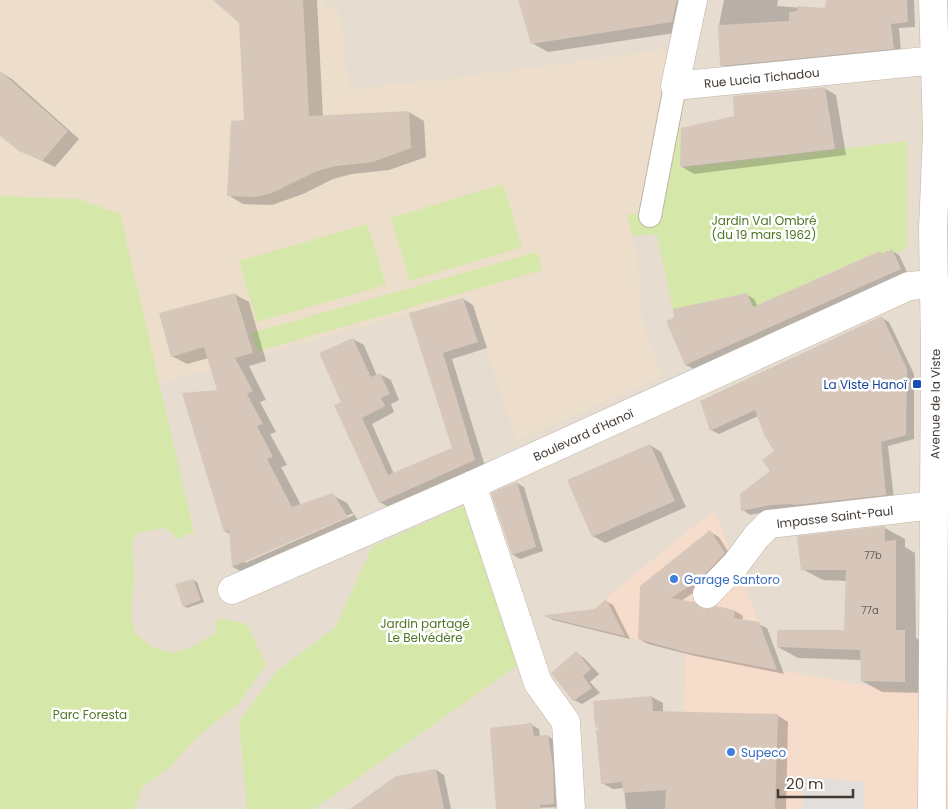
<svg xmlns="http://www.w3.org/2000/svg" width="948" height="809" font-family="Poppins,sans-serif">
<rect width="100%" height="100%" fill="#f2ebe2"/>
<path fill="#e6dcd0" d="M0 0H948V809H67L0 563Z"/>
<path fill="#f6ddcb" d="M714 510 778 670 905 692 948 686V809H684L685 652 574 624Z"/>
<path fill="#ecdecb" d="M0 0H323L324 8 338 6 350 89 462 77 674 48 643 212 627 215 636 250 644 328 662 376 516 441 469 296 159 384 120 214 78 199 0 196Z"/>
<path fill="#d5e8a9" d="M680 119 681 168 907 141V248L894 254 892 249 881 254 879 251 753 307 741 294 673 310 657 234 633 236 627 215 644 212Z
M503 184 522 247 410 281 391 218Z
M0 196 78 199 120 214 194 532 175 540 173 533 164 528 138 533 132 541 134 575 131 617 135 633 152 647 172 653 194 646 215 633 218 618 247 624 266 665 237 705 198 736 168 769 142 787 135 809H0Z
M367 224 386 285 257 322 239 261Z
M537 252 542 270 258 351 251 333Z
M469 503 522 662 314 809H247L239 721 277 671 336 627 372 547Z"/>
<path fill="#e2dedb" d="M803 777 864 782V809H803Z"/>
<path fill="#0003" fill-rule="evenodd" d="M215 0H317L323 117 409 112 424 121 426 157 389 170 352 174 333 179 303 194 272 205 243 204 228 195 246 121 240 22Z
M520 0H698L688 31 548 52 532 43Z
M724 0H778L777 6 827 10V0H914L915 27 899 28 901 53 730 70 722 65 719 25Z
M0 72 12 79 79 139 55 167 20 150 0 134Z
M824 88 836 95 846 155 694 174 682 167 735 117Z
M892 251 899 255 908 274 694 369 686 365 668 322 746 294 754 299 758 307 879 252 883 254Z
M234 294 249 302 266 361 249 366 266 400 260 402 276 432 270 434 287 465 281 467 301 505 332 495 347 503 361 525 247 575 233 567 230 534 225 531 219 391 209 358 187 364 172 356ZM353 513 354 515 245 563V561Z
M463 299 473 305 487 348 452 359 485 466 390 508 380 502 343 403 353 339 364 345 377 376 380 374 391 380 399 400 391 404 394 412 372 424 394 474 453 449 411 314Z
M882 318 889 322 914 374V439L888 446 894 499 780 509 750 515 743 510 772 471 776 452 758 416 719 434 711 430Z
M650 445 661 452 686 507 605 543 593 536Z
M517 483 524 487 543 551 520 559 513 555Z
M885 528 905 539V547L915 553 916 638 925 643 924 693 882 692 862 681V660L798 658 778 647 845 631 847 581 823 580 802 569Z
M710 532 719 537 732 558 707 584 681 601 705 610 716 608 735 611 743 616 742 621 758 624 767 628 784 674 695 656 648 644 639 639Z
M193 580 197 582 204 602 187 608 184 606Z
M606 601 613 605 630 639 553 620 546 616 594 610Z
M576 653 584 658 599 674 590 682 600 693 582 704 574 700Z
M652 697 663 703V712L777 715 788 722 786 809H626L624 788 613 789 602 783Z
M532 725 539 729 540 737 548 736 555 741 561 807 497 809Z
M436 770 444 775 451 809H352L396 777Z"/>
<path fill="#d7c7ba" d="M213 0H303L309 116 409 111 411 148 373 162 336 166 317 171 272 193 256 197 227 196 231 121 244 120 239 23Z
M518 0H677L672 22 531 44Z
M826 0H907L908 22 891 24 894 49 720 66 718 25 789 21V12L797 11 798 6 825 8Z
M0 71 68 131 42 161 19 151 0 136Z
M825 87 835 149 680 167 681 128 734 116 733 96Z
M892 249 901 269 685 365 666 321 674 318 673 309 747 293 753 307 880 251 881 254Z
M235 293 253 353 235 358 253 391 247 394 263 424 257 426 273 457 267 459 292 507 333 493 348 517 232 567 229 530 224 532 182 393 217 390 204 347 171 357 159 313Z
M463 298 478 342 443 353 475 460 379 503 334 405 341 402 319 353 353 338 371 377 380 373 390 394 381 398 385 406 362 418 388 475 452 448 409 313Z
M882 316 907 369 906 435 881 442 886 495 794 505 793 504 771 505 741 511 740 494 770 471 762 460 774 451 765 437 755 410 710 431 700 401Z
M650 444 675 501 592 537 567 480Z
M517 482 536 547 512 555 491 493Z
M885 526V541L896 540V630H905V682L861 681 860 650 777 647V630H844L846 570H801L797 536Z
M710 530 725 553 699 580 671 598 694 602 704 609 716 606 735 610 734 618 759 622 777 670 685 652 638 639 640 586Z
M193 579 201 600 183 607 175 584Z
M606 599 625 636 545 617V615L594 609Z
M576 651 591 669 583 676 592 688 573 701 551 673Z
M652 696 653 711 778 714 775 809H665L666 790 623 793 622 782 601 784 596 730H599L595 726 593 701Z
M532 723 534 736 548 735 553 766 554 804 540 805V809H496L490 728Z
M436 769 444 809H350L396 776Z"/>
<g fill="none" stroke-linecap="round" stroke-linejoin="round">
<g stroke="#c0b4a8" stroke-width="24">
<path id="pedestrian" d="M650 216 675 86"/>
</g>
<g stroke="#c0b4a8" stroke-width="29">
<g id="minor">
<path id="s1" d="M693 0 675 86 936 60"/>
<path d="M472 485 538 683 566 722 571 809"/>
<path id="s2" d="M232 590 472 485 909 286 935 284"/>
<path id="s3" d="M707 594 736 564 756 537 769 524 934 505"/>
</g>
</g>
<g stroke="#c0b4a8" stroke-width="29">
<g id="tertiary">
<path id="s4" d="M932 809 935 350 933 229 937 133 933 0"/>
</g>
</g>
<use href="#pedestrian" stroke="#fff" stroke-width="22"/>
<use href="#minor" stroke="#fff" stroke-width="28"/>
<use href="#tertiary" stroke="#fff" stroke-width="28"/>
</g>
<rect fill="#1a4fb4" stroke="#fff" stroke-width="2" x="912" y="379" width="10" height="10" rx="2.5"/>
<g fill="#3f7fe0" stroke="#fff" stroke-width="2">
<circle cx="674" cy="579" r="5"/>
<circle cx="731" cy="752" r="5"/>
</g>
<g text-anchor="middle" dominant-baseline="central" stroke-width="5" stroke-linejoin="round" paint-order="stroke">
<g font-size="10" fill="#685d55">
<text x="873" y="555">77b</text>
<text x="870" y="610">77a</text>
</g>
<g font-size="12" fill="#433a33" stroke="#fff">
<text stroke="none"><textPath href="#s1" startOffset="175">Rue Lucia Tichadou</textPath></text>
<text stroke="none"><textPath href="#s4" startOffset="405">Avenue de la Viste</textPath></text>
<text stroke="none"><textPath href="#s2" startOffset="384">Boulevard d'Hanoï</textPath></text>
<text stroke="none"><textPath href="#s3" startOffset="160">Impasse Saint-Paul</textPath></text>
</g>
<g font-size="12" fill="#507625" stroke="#fff">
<text x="764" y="220">Jardin Val Ombré<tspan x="764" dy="14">(du 19 mars 1962)</tspan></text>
<text x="425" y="623">Jardin partagé<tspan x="425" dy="14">Le Belvédère</tspan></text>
<text x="90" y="714">Parc Foresta</text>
</g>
<g font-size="12" fill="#164399" stroke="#fff" text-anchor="end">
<text x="907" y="384">La Viste Hanoï</text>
</g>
<g font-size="12" fill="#366cbe" stroke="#fff" text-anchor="start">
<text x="684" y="579">Garage Santoro</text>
<text x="741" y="752">Supeco</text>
</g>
</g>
<path d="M778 789v8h75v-8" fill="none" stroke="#433a33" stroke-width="2.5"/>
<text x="786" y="789" font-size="15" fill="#433a33" stroke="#ffffff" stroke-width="4" paint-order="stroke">20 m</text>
</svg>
